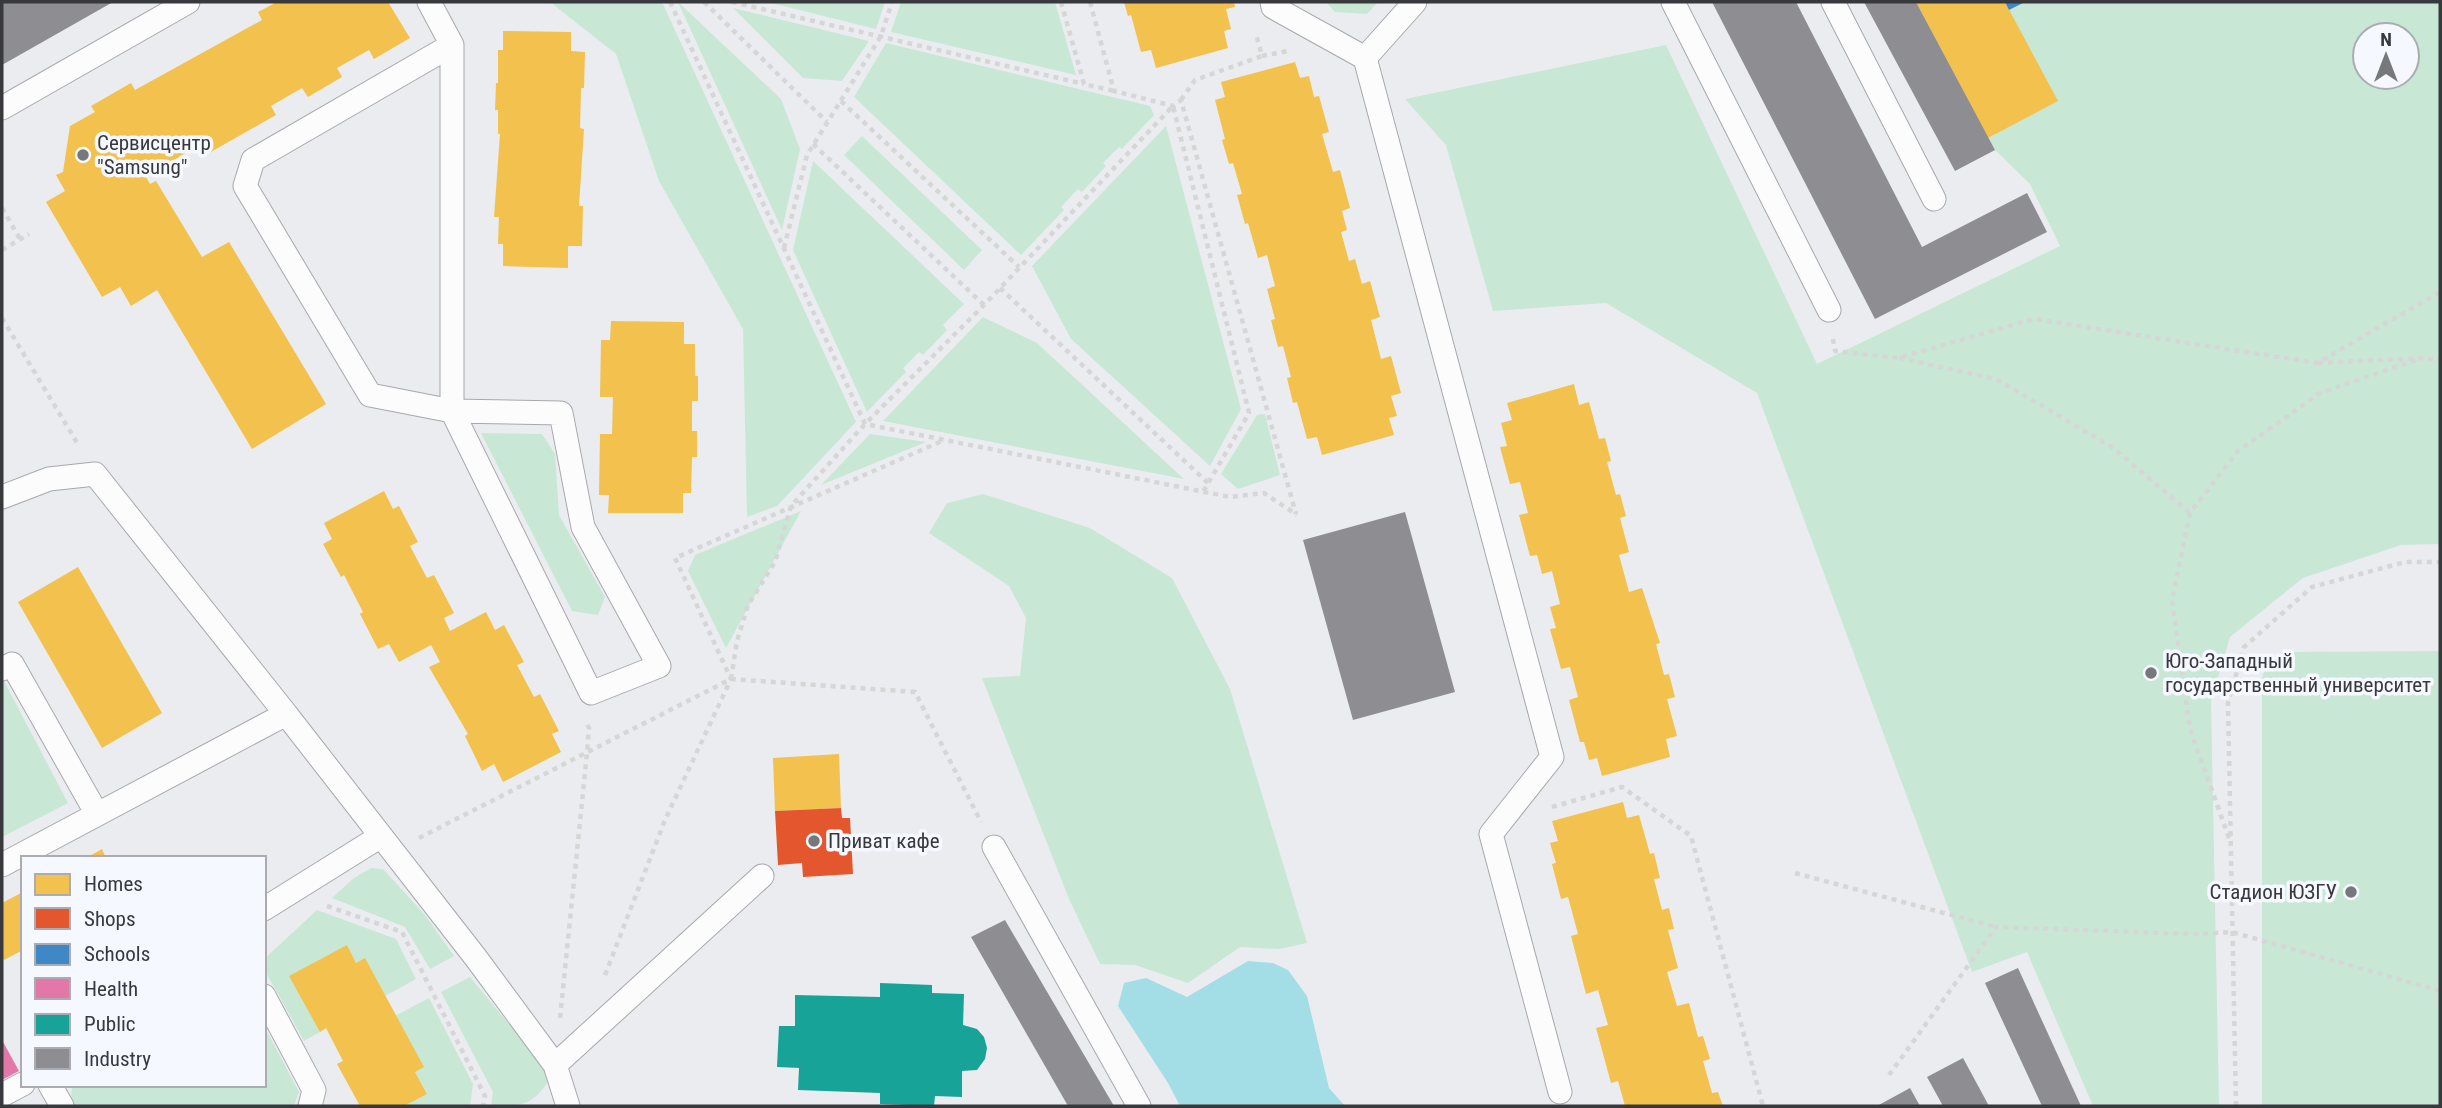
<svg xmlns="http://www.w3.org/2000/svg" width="2442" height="1108" font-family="'Roboto Condensed',sans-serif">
<rect width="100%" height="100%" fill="#ebecf0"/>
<path fill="#c8e8d5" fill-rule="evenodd" d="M550 2H662L856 422 777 506 747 517 743 329 659 181 616 54Z
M678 2 781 99 800 149 782 230Z
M767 2H885L876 29Z
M901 2H1055L1076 75 891 32Z
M1326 2H1378L1367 14 1335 12Z
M2025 2H2440V544L2401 545 2303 578 2230 637 2211 701 2219 1106H2093L2027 952 1972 972 1757 393 1606 303 1493 311 1446 145 1405 99 1666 45 1817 364 2060 246 2030 184 1995 150 1988 138 2057 101 2009 10ZM2365 35H2407V77H2365Z
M733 8 869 41 842 81 803 78Z
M886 43 1150 106 1154 115 1122 149 1119 147 1103 163 1106 166 1082 192 1078 189 1061 207 1064 210 1021 255 854 97Z
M1166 126 1241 409 1210 466 1071 339 1032 266Z
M862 136 982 250 964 270 844 155Z
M813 161 964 304 943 325 947 330 923 355 919 352 903 368 906 372 867 412 793 250Z
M983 317 1037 343 1184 479 883 421Z
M1265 414 1280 475 1238 489 1221 474 1257 415Z
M481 433 542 434 555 454 559 515 605 597 598 615 572 611Z
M870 434 926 442 821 485Z
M983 494 1090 528 1172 578 1230 689 1307 943 1279 949 1240 947 1188 983 1135 965 1100 964 1069 899 982 678 1020 676 1026 618 1009 586 929 533 947 503Z
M801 511 726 648 688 571 695 555Z
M2440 651V1106H2262V678L2267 663 2287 652Z
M4 681 68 803 2 837V682Z
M371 868 383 869 425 915 454 956 430 969 405 927 332 898 354 878Z
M317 910 396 939 416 979 385 996 365 959 356 963 346 945 320 1032 304 1041 264 969V959Z
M470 977 545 1068 547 1083C531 1107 518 1106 491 1106L493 1092 441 992Z
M429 998 473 1084 470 1106H404L427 1093 415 1072 395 1016Z
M264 1026 299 1092 294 1106H75L71 1099 72 1085H108L109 1088 114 1085H264Z"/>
<path fill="#a3dde5" d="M1248 961 1273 963 1288 970 1307 996 1329 1088 1345 1106H1180L1168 1083 1118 1006 1124 983 1146 978 1187 997Z"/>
<path fill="#f2c14e" d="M277 2H388L410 38 374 59 369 50 337 68 342 77 308 97 302 88 271 106 276 115 209 153 203 143 155 171 152 166 143 172 150 184 156 181 202 257 229 242 326 404 252 449 157 290 131 306 120 287 102 297 46 202 65 191 56 175 63 172 70 126 95 112 91 106 131 83 135 90 262 20 258 12Z
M1124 2H1234L1235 7 1226 9 1231 29 1224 31 1228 48 1156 68 1151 50 1141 52 1131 15 1128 16Z
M1916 2H2005L2058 101 1988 138Z
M503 31 571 32V51L585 52 584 88H581L580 128 584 129 579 206H583L582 246H568V268L503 266V244H498L499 217H494L500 134H498V110H495L496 83H498V50H503Z
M1295 62 1300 78 1309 76 1314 97 1319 96 1329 132 1322 134 1333 172 1340 170 1350 208 1342 211 1347 230 1341 232 1349 261 1355 259 1362 284 1370 281 1380 317 1371 320 1381 359 1391 356 1401 393 1391 396 1397 416 1389 418 1394 435 1322 455 1317 437 1307 439 1297 402 1293 403 1287 378 1291 377 1283 346 1278 347 1271 320 1275 319 1267 289 1275 286 1267 255 1258 258 1248 223 1245 224 1237 195 1242 194 1233 163 1229 164 1222 140 1225 139 1215 100 1225 97 1221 82Z
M611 321 684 322V344H695V376H698V401H692V431H697V457H692L691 493H683V513H608L609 495H599L600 434H612L613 397H600L601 340H610Z
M1574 384 1579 405 1589 402 1599 439 1605 438 1611 461 1607 462 1616 495 1620 494 1626 516 1620 518 1629 552 1619 555 1629 592 1642 588 1660 643 1656 644 1664 675 1669 674 1675 697 1667 699 1677 736 1666 739 1670 757 1602 776 1597 758 1589 760 1584 742H1580L1569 700 1578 697 1570 667 1561 669 1550 629 1556 628 1550 607 1560 604 1552 571 1542 574 1537 555 1530 556 1519 515 1528 513 1520 482 1510 484 1500 447 1507 446 1501 423 1512 420 1507 403Z
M384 491 393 509 399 506 418 542 410 546 427 578 434 575 454 613 444 618 450 631 486 612 495 630 504 625 524 662 517 665 534 697 540 694 559 731 552 734 561 752 503 782 494 764 482 771 465 736 468 734 429 667 440 662 431 645 399 662 389 644 378 649 360 614 363 612 344 575 341 577 323 544 332 539 324 523Z
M78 567 162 713 102 748 18 602Z
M839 754 841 808 775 811 773 758Z
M1623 802 1627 818 1639 815 1650 854 1654 853 1660 878 1654 879 1662 910 1669 908 1674 929 1668 930 1678 968 1667 972 1677 1006 1689 1003 1698 1037 1703 1036 1710 1059 1703 1061 1712 1093 1718 1092 1723 1106H1625L1618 1081 1611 1083 1596 1028 1608 1025 1598 990 1586 994 1571 936 1578 934 1568 897 1561 899 1552 864 1556 863 1550 843 1558 841 1552 821Z
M102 849 106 858H86Z
M23 892V950L4 960 2 956V903Z
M347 945 356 963 365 958 424 1067 415 1072 427 1094 404 1106H360L337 1064 343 1061 326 1028 320 1032 289 976Z"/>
<path fill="#e4572e" d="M841 808 842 818H850L853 874 803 877 802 863 778 865 775 811Z"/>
<path fill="#3f88c5" d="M2005 2H2025L2009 10Z"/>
<path fill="#e377a8" d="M2 1040 19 1071 2 1080Z"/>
<path fill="#17a398" d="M880 983 932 985V993L964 994 963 1025 977 1029 984 1037 987 1048 985 1059 977 1070 962 1071V1097L935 1096 934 1106 880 1104V1093L798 1090 799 1068 777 1067 779 1026H795V995L880 997Z"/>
<path fill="#8d8d92" d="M2 2H113L2 65Z
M1712 2H1796L1922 247 2027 193 2047 232 1875 319Z
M1864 2H1916L1995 150 1955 171Z
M1405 512 1455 692 1353 720 1303 540Z
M1005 920 1114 1106H1068L971 937Z
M2018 968 2081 1106H2042L1985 983Z
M1963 1058 1989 1106H1943L1927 1077Z
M1910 1088 1920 1106H1877Z"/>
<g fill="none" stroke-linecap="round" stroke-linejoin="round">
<g stroke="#a7a8ac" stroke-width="25">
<path id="service" d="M429 2 452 45V411L591 693 659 666 583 527 561 413 452 411 370 395 245 186 253 160 452 45
M1272 2 1273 7 1365 58 1552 757 1491 834 1560 1092
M1673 2 1829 310
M1833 2 1934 199
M1365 58 1415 2
M2 108 188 2
M2 497 49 479 95 474 286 714
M2 669 12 664 97 814
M994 847 1139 1106
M2 865 286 714 476 958 555 1065 568 1106
M264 909 381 836
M264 996 314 1090 310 1106
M555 1065 762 876
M50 1085 62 1106
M2 1095 23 1084"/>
</g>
<path stroke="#d6d6d7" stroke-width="4.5" stroke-dasharray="5 5" stroke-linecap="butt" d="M670 2 865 424 1230 497 1264 493 1297 515
M704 2 827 122
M732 2 1084 84
M1061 2 1084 84 1114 91
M1090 2 1114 91 1173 106 1181 100 1296 514
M1262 56 1288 51
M1181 100 1195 80 1262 56 1256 34
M841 101 1019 267
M813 144 984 305
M2 208 20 239
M784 248 807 155 881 36 892 2
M2 250 29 234
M1000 288 1208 483
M2 318 79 446
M1833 339 1835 351 1898 358 2034 319 2317 363 2440 292
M1899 358 1996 379 2112 447 2190 513
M2318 363 2422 358 2440 360
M731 679 737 641 748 605 775 562 791 506 865 424 984 305 1173 106 1249 413 1203 492
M1552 807 1622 787 1691 836 1763 1106
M419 838 731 679 915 692 981 822
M2229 838 2190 729 2172 600 2190 513 2238 451 2320 393 2422 358
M1795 873 1996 927
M327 906 402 932 485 1096 483 1106
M605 975 665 820 731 679 675 558 942 441
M560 1018 587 753 589 728 585 721
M1889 1075 1996 927 2192 934 2232 932 2440 991
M2236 1106 2228 703 2244 647 2312 587 2405 562H2440"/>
<use href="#service" stroke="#fcfcfd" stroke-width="23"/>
</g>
<g fill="#77787c" stroke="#f6f8ff" stroke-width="2.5">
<circle cx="83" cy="155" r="7"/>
<circle cx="2151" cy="673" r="7"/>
<circle cx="814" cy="841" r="7"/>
<circle cx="2351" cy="892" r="7"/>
</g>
<g text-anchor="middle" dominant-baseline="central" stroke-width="7" stroke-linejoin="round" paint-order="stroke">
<g font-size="21" fill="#38393d" stroke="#f6f8ff" text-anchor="start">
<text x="97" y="143">Сервисцентр<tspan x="97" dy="24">"Samsung"</tspan></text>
<text x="2165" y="661">Юго-Западный<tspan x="2165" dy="24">государственный университет</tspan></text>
<text x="828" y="841">Приват кафе</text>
<text x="2337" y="892" text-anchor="end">Стадион ЮЗГУ</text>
</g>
</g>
<rect width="2442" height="1108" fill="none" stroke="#38393d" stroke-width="7"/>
<rect x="21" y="856" width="245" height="231" fill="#f6f8ff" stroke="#aaacb1" stroke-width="2"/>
<rect x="35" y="874" width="35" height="21" fill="#f2c14e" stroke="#aaacb1" stroke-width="2"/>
<text x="84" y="891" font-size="21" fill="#38393d">Homes</text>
<rect x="35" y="908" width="35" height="21" fill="#e4572e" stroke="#aaacb1" stroke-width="2"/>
<text x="84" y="926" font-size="21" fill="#38393d">Shops</text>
<rect x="35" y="944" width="35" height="21" fill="#3f88c5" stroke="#aaacb1" stroke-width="2"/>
<text x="84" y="961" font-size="21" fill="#38393d">Schools</text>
<rect x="35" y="978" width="35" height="21" fill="#e377a8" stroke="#aaacb1" stroke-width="2"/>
<text x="84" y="996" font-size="21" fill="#38393d">Health</text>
<rect x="35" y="1014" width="35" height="21" fill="#17a398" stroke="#aaacb1" stroke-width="2"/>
<text x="84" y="1031" font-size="21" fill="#38393d">Public</text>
<rect x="35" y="1048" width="35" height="21" fill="#8d8d92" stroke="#aaacb1" stroke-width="2"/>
<text x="84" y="1066" font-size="21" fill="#38393d">Industry</text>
<g transform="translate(2386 56)"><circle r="33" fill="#f6f8ff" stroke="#aaacb1" stroke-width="2"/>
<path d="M0-5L12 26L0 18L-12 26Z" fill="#77787c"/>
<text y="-10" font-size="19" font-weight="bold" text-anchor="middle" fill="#38393d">N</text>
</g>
</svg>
